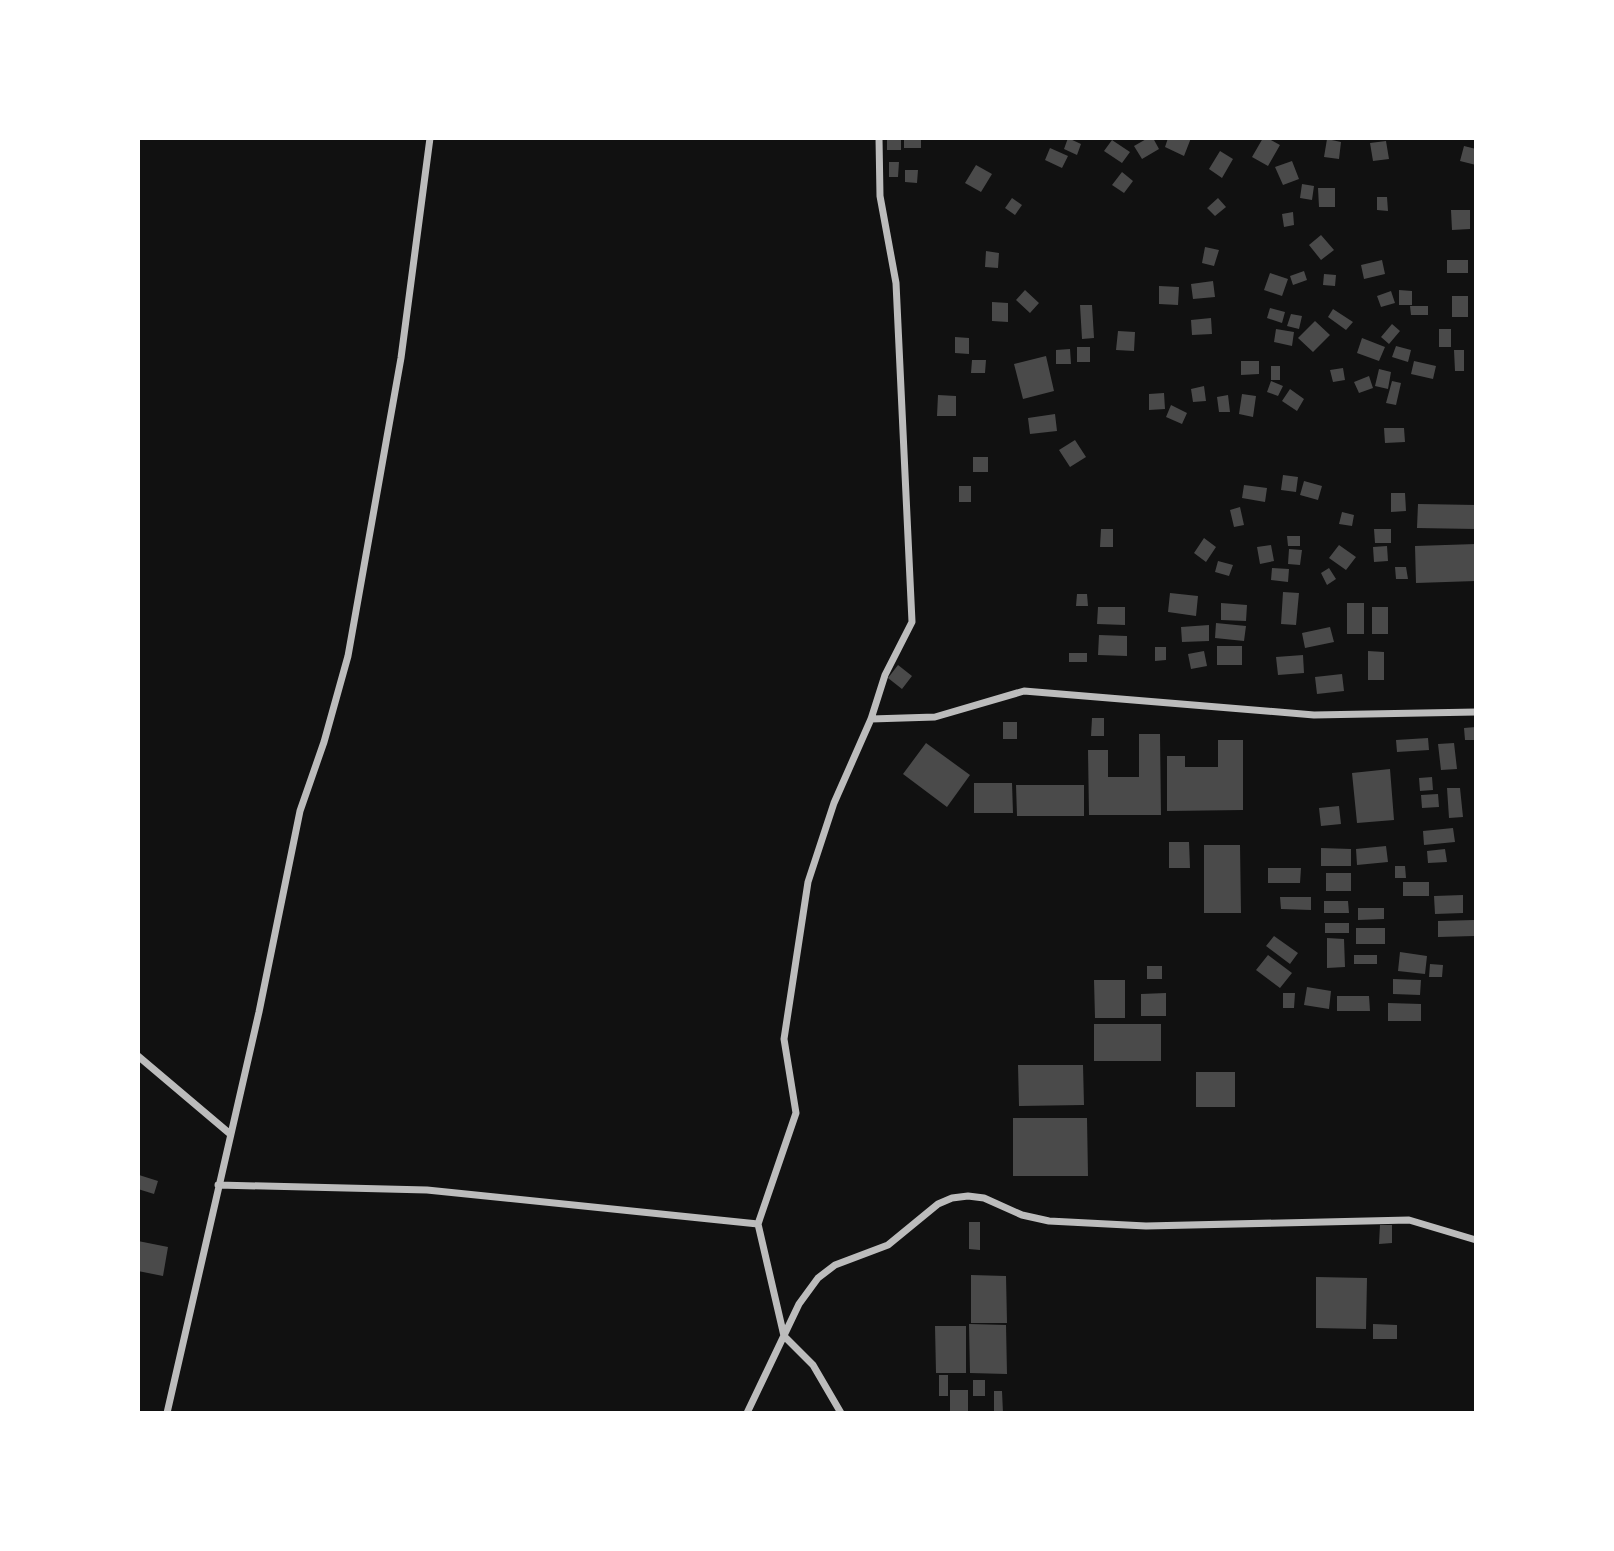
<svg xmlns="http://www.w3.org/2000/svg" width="1614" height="1551" font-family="'Noto Serif',serif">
<rect width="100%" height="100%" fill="#111"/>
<path fill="#4a4a4a" d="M887 138H901V150H887Z
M904 138H921V148H904Z
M1068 138 1081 144 1077 155 1064 149Z
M1148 138H1153L1159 149 1142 159 1134 146Z
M1168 138H1191L1184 156 1165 147Z
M1263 138H1267L1280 145 1268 166 1252 157Z
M1327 139 1341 142 1339 159 1324 157Z
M1112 140 1130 152 1122 163 1104 151Z
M1386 141 1389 159 1373 161 1370 143Z
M1464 146 1476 149V165L1460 161Z
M1050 148 1068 156 1062 168 1045 160Z
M1220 151 1233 159 1222 178 1209 169Z
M1292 161 1299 179 1283 185 1275 167Z
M889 162H899L898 177H889Z
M976 165 992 174 981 192 965 183Z
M905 170H918L917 183 905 182Z
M1122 172 1133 181 1124 193 1112 185Z
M1302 184 1314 186 1312 200 1300 198Z
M1318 188H1335V207H1319Z
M1377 197H1387L1388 211 1377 210Z
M1012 198 1022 205 1015 215 1005 208Z
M1218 198 1226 207 1215 216 1207 208Z
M1451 210H1470V229L1452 230Z
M1293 212 1294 225 1284 227 1282 214Z
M1321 235 1334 250 1321 260 1309 245Z
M1205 247 1219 250 1214 266 1202 263Z
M986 251 999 253 998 268 985 267Z
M1382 260 1385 274 1364 279 1361 265Z
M1447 260H1468V273H1447Z
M1304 271 1307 280 1293 285 1290 276Z
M1270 273 1288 279 1282 296 1264 290Z
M1324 274 1336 275 1335 286 1323 285Z
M1213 281 1215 297 1193 299 1191 284Z
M1159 286 1179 287 1178 305 1159 304Z
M1025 290 1039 303 1030 313 1016 300Z
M1399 290 1412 291V305H1399Z
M1391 291 1395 303 1381 307 1377 296Z
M1452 296H1468V317H1452Z
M992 302 1008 303V322L992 321Z
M1080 305H1092L1094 338 1082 339Z
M1410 306H1428V315H1411Z
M1270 308 1285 312 1282 323 1267 318Z
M1333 309 1353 322 1346 330 1328 317Z
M1291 314 1302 316 1299 329 1287 326Z
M1211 318 1212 334 1192 335 1191 320Z
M1315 321 1330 335 1313 352 1298 338Z
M1392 324 1400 331 1389 344 1381 337Z
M1276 329 1294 332 1292 346 1274 342Z
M1439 329H1451V347H1439Z
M1118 331 1135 332 1134 351 1116 350Z
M955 337 969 338V354L955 353Z
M1362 338 1385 347 1379 361 1357 353Z
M1396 346 1411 350 1408 362 1392 357Z
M1077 347H1090V362H1077Z
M1070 349 1071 364H1056V350Z
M1454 350H1464V371H1455Z
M1046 356 1054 391 1023 399 1014 364Z
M972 360H986L985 373H971Z
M1241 361H1259V374L1241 375Z
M1414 361 1436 366 1433 379 1411 374Z
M1271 366H1280V380H1271Z
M1343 368 1345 380 1333 382 1330 370Z
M1379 369 1391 372 1388 389 1375 386Z
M1369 376 1373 388 1359 393 1354 382Z
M1271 381 1283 386 1278 396 1267 392Z
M1392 381 1401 383 1396 405 1386 403Z
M1204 386 1206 401 1193 402 1191 389Z
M1290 389 1304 399 1297 411 1282 401Z
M1164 393 1165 409 1149 410V394Z
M1242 394 1256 396 1253 417 1239 414Z
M938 395 956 396V416H937Z
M1228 395 1230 412H1219L1217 397Z
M1171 405 1187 413 1182 424 1166 417Z
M1055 414 1057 431 1030 434 1028 418Z
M1384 428H1404L1405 442 1385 443Z
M1075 440 1086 457 1070 467 1059 450Z
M973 457H988V472H973Z
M1283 475 1298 477 1296 492 1281 490Z
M1304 481 1322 486 1318 500 1300 495Z
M1244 485 1267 488 1265 502 1242 498Z
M959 486H971V502H959Z
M1391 493H1405L1406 511 1391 512Z
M1418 504 1476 505V529L1417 528Z
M1240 507 1244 525 1234 527 1230 510Z
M1342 512 1354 515 1352 526 1339 524Z
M1101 529H1113V547H1100Z
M1374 529H1391V543H1375Z
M1287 536H1300V546H1288Z
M1204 538 1216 547 1206 562 1194 553Z
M1476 544V581L1416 583 1415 546Z
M1271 545 1274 561 1260 564 1257 547Z
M1339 545 1356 557 1346 570 1329 558Z
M1387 546 1388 561 1374 562 1373 547Z
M1289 549 1302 550 1300 565 1288 564Z
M1218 561 1233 565 1229 576 1215 572Z
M1395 567H1406L1408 579H1396Z
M1272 568 1289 569 1288 582 1271 580Z
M1329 568 1336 579 1327 585 1321 573Z
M1283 592 1299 593 1296 625 1281 624Z
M1170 593 1198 596 1196 616 1168 612Z
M1077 594H1087L1088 606H1076Z
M1221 603 1247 605 1246 621 1221 620Z
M1347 603H1364V634H1347Z
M1098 607H1125V625L1097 624Z
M1372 607H1388V634H1372Z
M1216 623 1246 626 1244 641 1215 638Z
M1209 625V641L1182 642 1181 627Z
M1330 627 1334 642 1305 648 1302 633Z
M1099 635 1127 636V656L1098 655Z
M1217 646H1242V665H1217Z
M1155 647H1166V660L1155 661Z
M1204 651 1207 666 1191 669 1188 654Z
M1368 651 1384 652V680H1368Z
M1069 653H1087V662H1069Z
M1303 655 1304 673 1278 675 1276 657Z
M898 665 912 676 902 689 888 678Z
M1342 674 1344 691 1317 694 1315 677Z
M1092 718H1104V736H1091Z
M1003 722H1017V739H1003Z
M1476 727V740H1465L1464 728Z
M1139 734H1160L1161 815H1089L1088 750H1108V777H1139Z
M1428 738 1429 750 1397 752 1396 740Z
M1218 740H1243V810L1167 811V756H1185V767H1218Z
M926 743 970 775 947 807 903 774Z
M1454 743 1457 769 1441 770 1438 744Z
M1390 769 1394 820 1357 823 1352 773Z
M1432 777 1433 790 1420 791 1419 778Z
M974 783H1012L1013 813H974Z
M1016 785H1084V816H1017Z
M1447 788H1460L1463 817 1449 818Z
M1438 794 1439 807 1422 808 1421 795Z
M1339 806 1341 824 1321 826 1319 808Z
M1453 828 1455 842 1424 845 1423 831Z
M1169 842H1189L1190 868H1169Z
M1204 845H1240L1241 913H1204Z
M1386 846 1388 862 1357 865 1356 849Z
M1321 848 1351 849V866H1321Z
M1445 849 1447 862 1428 863 1427 851Z
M1395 866H1405L1406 878H1395Z
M1268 868H1301L1300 883H1268Z
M1326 873H1351V891H1326Z
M1403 882H1429V896H1403Z
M1463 895V913L1435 914 1434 896Z
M1280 897H1311V910L1281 909Z
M1324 901H1348L1349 913H1324Z
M1358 908H1384V919L1358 920Z
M1474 920V936L1438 937V921Z
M1325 923H1349V933H1325Z
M1356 928H1385V944H1356Z
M1274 936 1298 953 1290 964 1266 946Z
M1327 938 1344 939 1345 967 1327 968Z
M1400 952 1427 956 1425 974 1398 971Z
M1268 955 1292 973 1280 988 1256 970Z
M1354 955H1377V964H1354Z
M1430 964 1443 965 1442 977H1429Z
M1147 966H1162V979H1147Z
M1393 979 1421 980 1420 995 1393 994Z
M1094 980H1125V1018H1095Z
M1307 987 1331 991 1329 1009 1304 1005Z
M1166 993V1016H1141V994Z
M1283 993H1295L1294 1008H1283Z
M1337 996H1369L1370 1011H1337Z
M1388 1003 1421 1004V1021H1388Z
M1094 1024H1161V1061H1094Z
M1018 1065H1083L1084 1105 1019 1106Z
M1196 1072H1235V1107H1196Z
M1013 1118H1087L1088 1176H1013Z
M139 1175 158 1181 154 1194 138 1189Z
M969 1222H980V1250L969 1249Z
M1380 1225H1392V1243L1379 1244Z
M138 1241 168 1247 163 1276 138 1271Z
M971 1275 1006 1276 1007 1323H971Z
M1316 1277 1367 1278 1366 1329 1316 1328Z
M969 1324 1006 1325 1007 1374 970 1373Z
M1373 1324 1397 1325V1339H1373Z
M935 1326H966V1373H936Z
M939 1375H948V1396H939Z
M973 1380H985V1396H973Z
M950 1390H968V1413H950Z
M994 1391H1002L1003 1413H994Z"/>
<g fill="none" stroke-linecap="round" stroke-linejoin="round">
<path stroke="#bcbcbc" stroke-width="7" d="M871 719 935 717 1024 691 1314 715 1476 712
M138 1056 229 1133
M218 1185 427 1190 758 1224
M167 1413 259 1012 300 811 324 742 348 656 401 358 430 138
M747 1413 799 1304 818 1278 835 1265 888 1245 938 1204 952 1198 968 1196 984 1198 1022 1215 1049 1221 1146 1226 1409 1220 1476 1240
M841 1413 813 1365 784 1336 758 1224 796 1113 784 1039 808 882 834 803 871 719 885 675 912 622 896 283 880 196 879 138"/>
</g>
<rect width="1614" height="1551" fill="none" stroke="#ffffff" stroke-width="280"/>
</svg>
